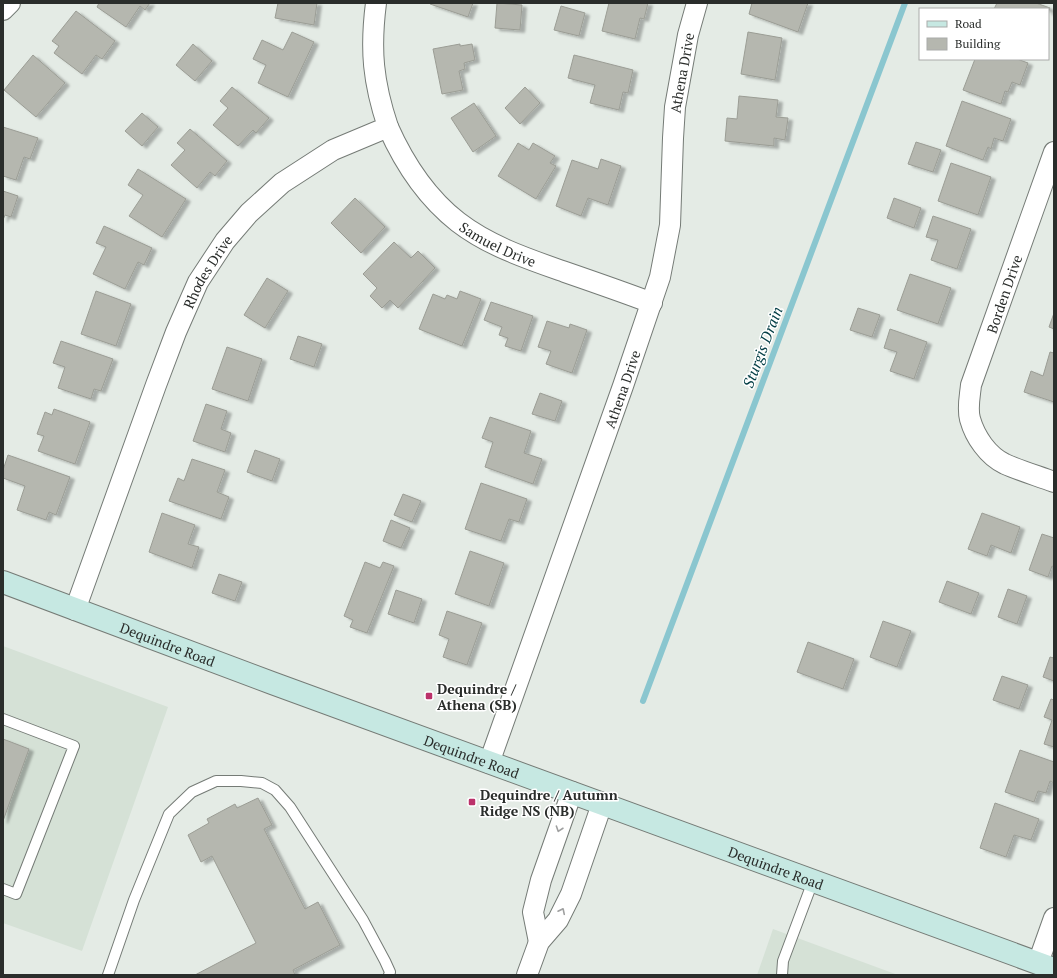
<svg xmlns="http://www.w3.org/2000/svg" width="1057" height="978" font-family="'PT Serif',serif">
<defs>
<filter id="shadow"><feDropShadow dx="4.5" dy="2.5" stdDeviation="1" flood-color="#0004"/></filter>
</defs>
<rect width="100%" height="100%" fill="#e4ebe5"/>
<path fill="#d5e1d6" d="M3 646 168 707 82 951 3 923Z
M773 929 898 975H757Z"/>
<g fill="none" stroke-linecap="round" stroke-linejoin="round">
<path stroke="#8ac6cf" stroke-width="6" d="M643 701 905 3"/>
</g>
<path fill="#b5b7af" stroke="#9b9d95" filter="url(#shadow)" d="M99 3H150L145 10 140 6 126 27 97 7Z
M278 3H317L314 25 275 18Z
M431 3H473L468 17 430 4Z
M497 3 522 5 520 30 495 28Z
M609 3H648L644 19 640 18 635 39 602 31Z
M752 3H808L798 32 749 14Z
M997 3H1036L1050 8 1048 13V9H994Z
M561 6 585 13 579 36 554 30Z
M76 11 115 41 102 59 96 55 82 74 54 53 59 46 52 41Z
M292 32 314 42 288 97 258 83 266 65 253 59 262 40 283 50Z
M748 32 782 38 775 80 741 74Z
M193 44 212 61 195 81 176 65Z
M460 44V46L472 44 475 60 464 63 465 69 459 71 463 90 442 94 433 49Z
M33 55 65 83 36 117 4 90Z
M574 55 633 70 628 93 623 92 619 110 590 103 595 85 568 78Z
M975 59H1017L1028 63 1020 85 1012 82 1008 92 1005 91 1001 104 963 90Z
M232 87 269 118 256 133 253 130 238 146 213 125 228 108 220 101Z
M525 87 540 103 520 124 505 108Z
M739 96 778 100 776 117 788 118 785 140 774 138V146L725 141 727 118 737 119Z
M962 101 1011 119 1003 141 994 138 991 149 988 147 983 160 946 146Z
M474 103 496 136 473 152 451 118Z
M142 113 158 127 142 146 125 131Z
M3 127 38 138 30 159 24 157 16 180 3 176Z
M190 129 227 161 215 176 210 172 197 188 171 165 185 150 177 143Z
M916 142 941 150 933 172 908 164Z
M518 143 529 150 533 143 555 156 550 163 556 166 536 199 498 176Z
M601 159 621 166 608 205 588 198 581 216 556 206 572 160 598 169Z
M951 163 991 177 978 215 938 201Z
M138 169 186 199 162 237 129 216 143 195 128 185Z
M3 191 18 196 11 217 5 215 3 220Z
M355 198 385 227 361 253 331 223Z
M894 198 921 208 914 228 887 218Z
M933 216 971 229 957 269 931 260 938 240 926 237Z
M104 226 152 248 144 265 138 262 125 289 93 274 106 247 96 243Z
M394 242 411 258 418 251 435 268 398 308 390 300 382 308 370 296 377 288 363 274Z
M910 274 951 288 938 324 897 310Z
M267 278 288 291 265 328 244 315Z
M96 291 131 304 116 346 81 334Z
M460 291 481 299 462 346 419 329 433 294 445 299 447 295 457 299Z
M491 302 533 316 521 351 505 346 508 338 499 335 502 327 484 320Z
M858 308 880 315 872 337 850 330Z
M1054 313V329L1049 327Z
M547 321 569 328 570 324 587 330 572 373 546 364 551 351 538 347Z
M890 329 927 342 914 379 890 371 897 352 884 348Z
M298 336 322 344 314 367 290 359Z
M61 341 113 359 101 391 94 389 91 399 58 388 65 367 53 363Z
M227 347 262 359 248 401 212 389Z
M1050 352 1054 353V402L1024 392 1031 371 1043 376Z
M540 393 562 401 555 421 532 414Z
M206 404 227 411 221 429 231 433 225 452 193 441Z
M54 409 90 422 75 464 38 451 44 436 37 434 45 412 52 415Z
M490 417 531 431 524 453 542 459 533 484 485 467 493 442 482 438Z
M255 450 280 459 272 481 247 472Z
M8 455 70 477 56 515 49 512 46 520 17 510 25 486 3 478V470Z
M192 459 225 470 217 492 229 497 221 519 169 501 178 478 184 481Z
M481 483 527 499 519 522 509 519 501 541 465 529Z
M403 494 421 501 412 522 394 515Z
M162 513 195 525 188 544 199 547 192 568 149 552Z
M982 513 1020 527 1011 553 991 545 987 556 968 549Z
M391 520 410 528 401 548 383 541Z
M1042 534 1054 538V567L1052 566 1048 577 1029 570Z
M470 551 504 563 489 606 455 594Z
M365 562 380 568 383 562 394 566 367 633 350 627 353 620 344 616Z
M219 574 242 582 235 601 212 593Z
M947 581 979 593 971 614 939 602Z
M1008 589 1027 596 1017 624 998 617Z
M396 590 422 599 414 623 388 614Z
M447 611 482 623 467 665 443 657 449 639 439 635Z
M883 621 911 631 897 667 870 657Z
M808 642 854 659 843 689 797 672Z
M1050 657 1054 658V681L1043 677Z
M1002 676 1028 685 1019 709 993 700Z
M1051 699 1054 700V747L1044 744 1052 720 1044 717Z
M3 739 29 749 3 821Z
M1020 750 1054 762V783L1050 781 1046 793 1038 791 1034 802 1005 792Z
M258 798 272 825 264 829 305 909 318 902 340 945 293 970 295 975H195L256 943 212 856 201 862 188 835 209 823 207 819 235 804 237 808Z
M995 803 1039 819 1031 840 1014 835 1006 857 980 848Z"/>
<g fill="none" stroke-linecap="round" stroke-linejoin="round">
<g stroke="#757b76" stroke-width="12">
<path id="service" d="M3 719 74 746 16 894 3 889
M108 975 134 900 169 814 192 792 216 781H241L262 783 275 790 290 807 363 920 385 961 390 972 389 975
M782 975 783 961 813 881"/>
</g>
<g stroke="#757b76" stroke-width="22">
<g id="minor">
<path d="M3 10 10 3"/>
<path id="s1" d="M388 127C404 163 426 197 458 222 489 246 528 259 565 272 594 282 623 292 652 303"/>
<path d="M1054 152 971 385C970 396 967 408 970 419 975 437 988 456 1005 464 1021 471 1038 476 1054 482"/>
<path id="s2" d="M75 610 156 385 176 332 198 282 225 241 249 213 282 183 333 150 388 127C373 82 370 50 376 3"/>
<path id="s3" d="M489 763 623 386 660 277 670 225 673 138 675 107 688 35 697 3"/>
<path d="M539 942 533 912 541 880 572 792"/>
<path d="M1038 963 1054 918"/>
<path d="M527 975 539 942 558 920 571 894 602 804"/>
</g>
</g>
<g stroke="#757b76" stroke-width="24">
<g id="secondary">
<path id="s4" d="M3 582 272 683 1054 969"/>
</g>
</g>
<use href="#service" stroke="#fff" stroke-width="10"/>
<use href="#minor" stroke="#fff" stroke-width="20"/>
<use href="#secondary" stroke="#c6e8e2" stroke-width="22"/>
</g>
<defs><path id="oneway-chevron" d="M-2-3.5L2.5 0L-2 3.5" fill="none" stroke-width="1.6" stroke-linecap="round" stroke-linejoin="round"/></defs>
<g stroke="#9fa0a0">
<use href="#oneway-chevron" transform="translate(559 829) rotate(109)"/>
<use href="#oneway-chevron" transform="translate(562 911) rotate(-64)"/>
</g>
<g fill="#bb316a" stroke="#fff" stroke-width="1.5">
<rect x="425" y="692" width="8" height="8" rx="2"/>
<rect x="468" y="798" width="8" height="8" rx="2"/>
</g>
<g text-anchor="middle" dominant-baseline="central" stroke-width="3" stroke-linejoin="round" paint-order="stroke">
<g font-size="14" fill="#2a2d2b" stroke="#fff">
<text stroke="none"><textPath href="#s3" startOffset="721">Athena Drive</textPath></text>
<text stroke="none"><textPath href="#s1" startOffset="165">Samuel Drive</textPath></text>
<text stroke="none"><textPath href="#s2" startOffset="364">Rhodes Drive</textPath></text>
<text transform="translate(1004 294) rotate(-71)">Borden Drive</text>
<text stroke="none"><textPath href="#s3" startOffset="397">Athena Drive</textPath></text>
<text stroke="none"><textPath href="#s4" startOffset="176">Dequindre Road</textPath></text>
<text stroke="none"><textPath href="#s4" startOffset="500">Dequindre Road</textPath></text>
<text stroke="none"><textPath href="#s4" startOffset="824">Dequindre Road</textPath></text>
</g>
<g font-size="14" font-weight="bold" fill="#2a2d2b" stroke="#fff" text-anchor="start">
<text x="437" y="688">Dequindre /<tspan x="437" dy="16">Athena (SB)</tspan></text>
<text x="480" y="794">Dequindre / Autumn<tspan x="480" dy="16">Ridge NS (NB)</tspan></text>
</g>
<g font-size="15" font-style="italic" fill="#064047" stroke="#fff">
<text transform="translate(762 347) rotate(-69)">Sturgis Drain</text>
</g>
</g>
<rect width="1057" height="978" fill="none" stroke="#2a2d2b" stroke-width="8"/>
<rect x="919" y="8" width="130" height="52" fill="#ffffff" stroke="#aaabaa"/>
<rect x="927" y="21" width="20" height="6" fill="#c6e8e2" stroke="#aaabaa"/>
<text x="955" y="28" font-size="12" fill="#2a2d2b">Road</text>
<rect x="927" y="38" width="20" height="12" fill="#b5b7af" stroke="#aaabaa"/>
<text x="955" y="48" font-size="12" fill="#2a2d2b">Building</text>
</svg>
